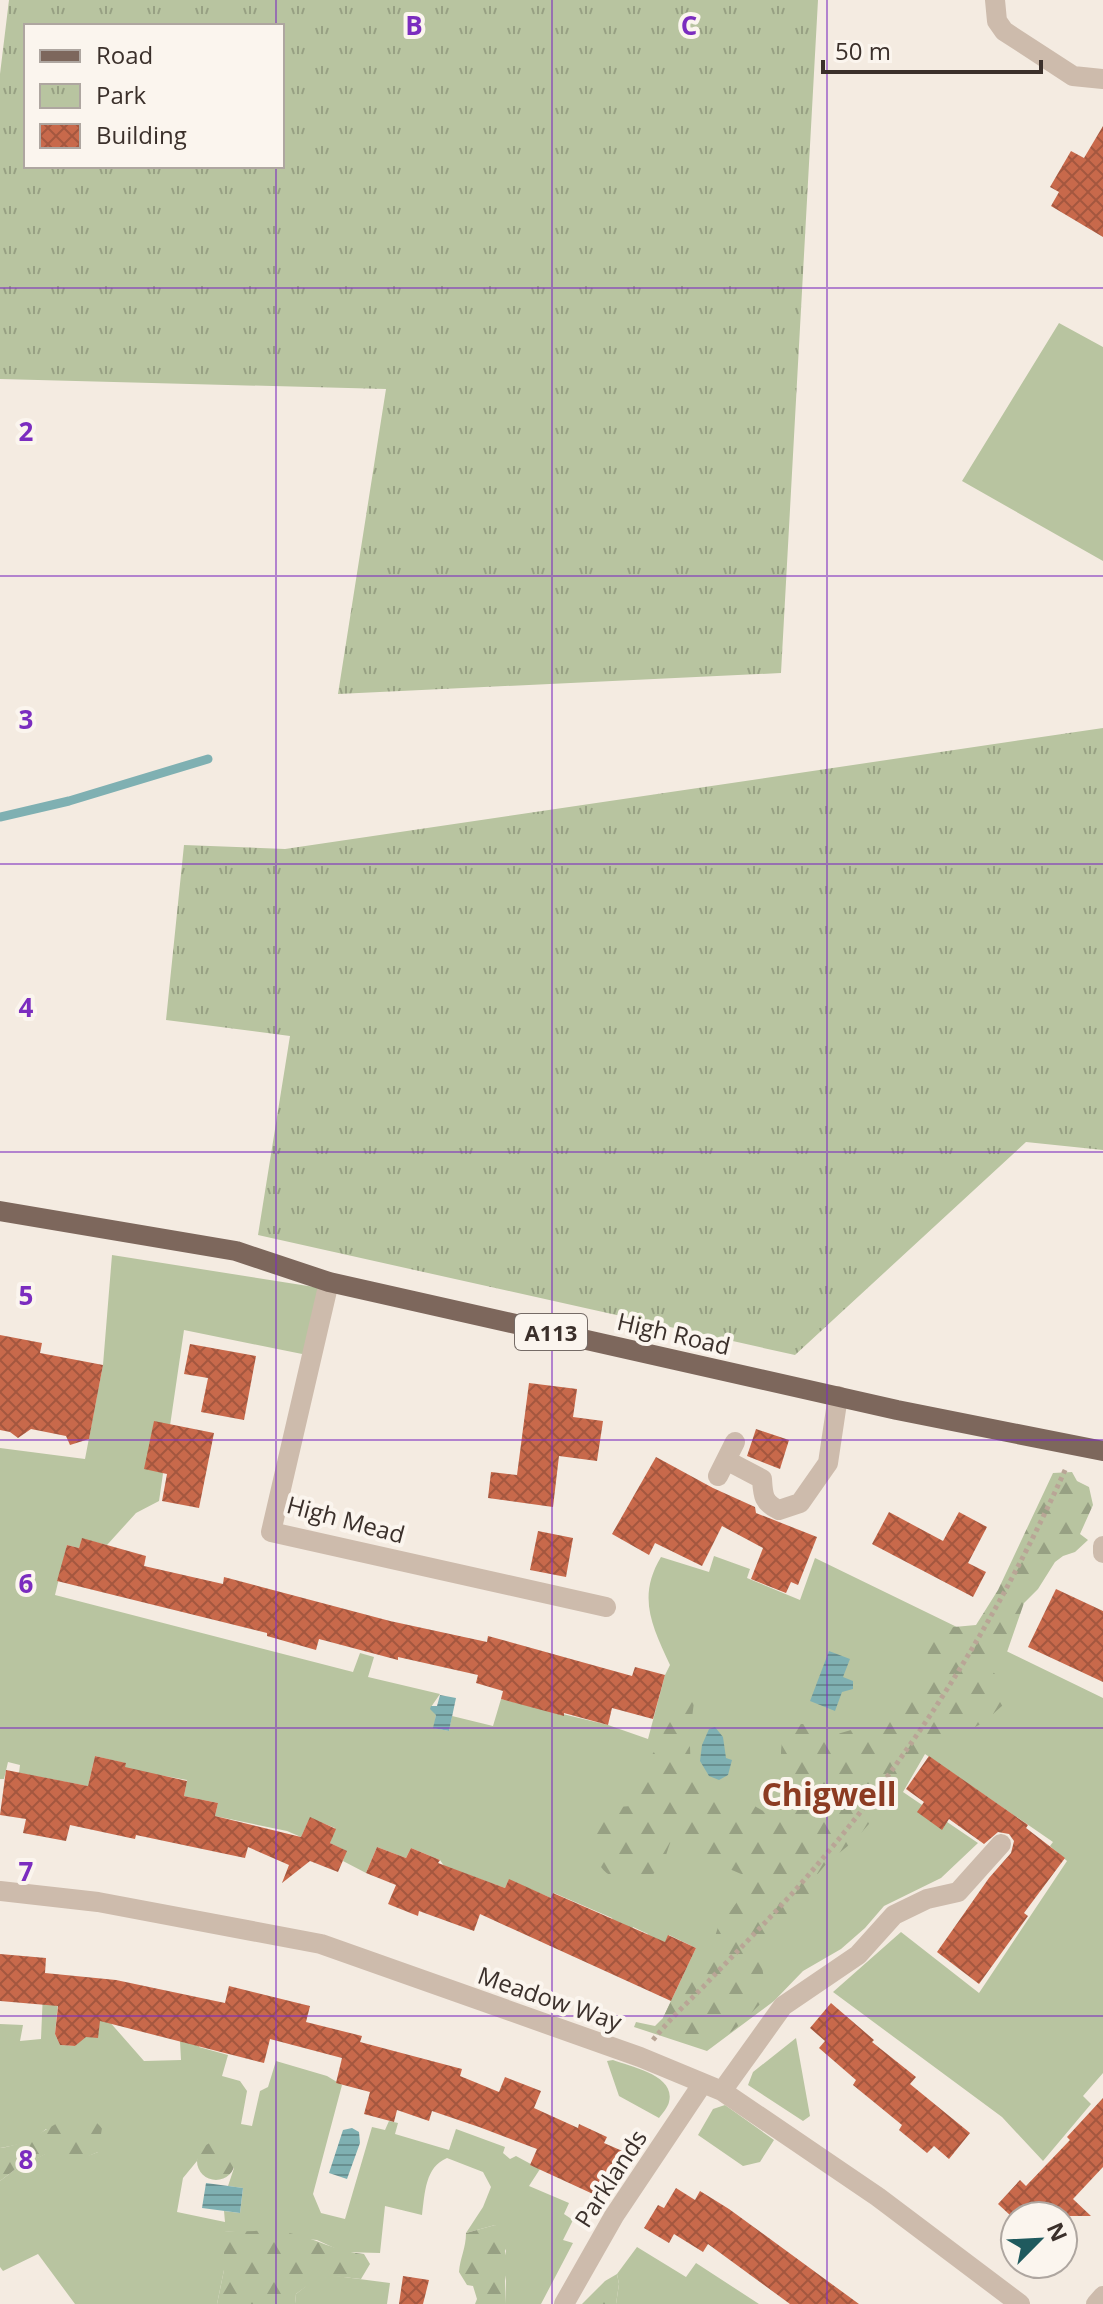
<svg xmlns="http://www.w3.org/2000/svg" width="1103" height="2304" font-family="'Open Sans',sans-serif">
<defs>
<pattern id="forest-firs" width="22" height="20" patternUnits="userSpaceOnUse" patternTransform="scale(2)"><rect width="22" height="20" fill="#b8c4a0"/><path d="M5 1l3.5 6h-7zM16 11l3.5 6h-7z" fill="#97a083"/></pattern>
<pattern id="park-tufts" width="24" height="20" patternUnits="userSpaceOnUse" patternTransform="scale(2)"><rect width="24" height="20" fill="#b8c4a0"/><path d="M3 7l-1-3M5 7V3M7 7l1-3M15 17l-1-3M17 17v-4M19 17l1-3" fill="none" stroke="#97a083"/></pattern>
<pattern id="water-rules" width="6" height="5" patternUnits="userSpaceOnUse" patternTransform="scale(2)"><rect width="6" height="5" fill="#7fb0b2"/><path d="M0 2.5h6" fill="none" stroke="#699091"/></pattern>
<pattern id="building-cross-hatch" width="8" height="8" patternUnits="userSpaceOnUse" patternTransform="scale(2)"><rect width="8" height="8" fill="#c8694b"/><path d="M0 0l8 8M0 8l8-8" fill="none" stroke="#a4573f"/></pattern>
</defs>
<rect width="100%" height="100%" fill="#f4ebe1"/>
<path fill="#b8c4a0" fill-rule="evenodd" d="M1059 323 1103 347V561L962 481Z
M112 1255 327 1289 312 1356 184 1330 159 1501 136 1513 107 1545 82 1539 79 1548 67 1545 55 1595 353 1672 360 1653 374 1657 368 1677 440 1694 431 1707 436 1715 434 1728 449 1731 452 1716 493 1726 501 1699 608 1725 648 1739 665 1675 670 1665C652 1626 637 1597 661 1557L709 1572 714 1556 750 1569 747 1578 800 1600 815 1558 1103 1698V2073L1083 2096 1091 2104 1043 2161 1002 2117 833 1992 901 1932 979 1993 1067 1861 1050 1846 1053 1842 925 1754 903 1792 978 1843 941 1878 884 1906 865 1928 841 1949 803 1971 774 2001 707 2051 634 2027 636 2022 655 2026 663 2018 696 1948 669 1935 657 1959 640 1951 648 1934 633 1927 622 1950 612 1918 554 1893 551 1898 509 1880 505 1888 444 1866 440 1860 411 1848 406 1858 377 1847 366 1873 343 1861 346 1851 330 1843 335 1828 310 1818 301 1837 287 1831 215 1816 218 1803 184 1796 187 1780 159 1775 156 1783 124 1774 125 1763 95 1756 88 1786 19 1773 20 1765 8 1762 4 1779H0V1448L85 1459 103 1365Z
M59 1991 55 2034 60 2045 75 2046 100 2020H108L144 2061 181 2060 180 2041 204 2023 199 2047 228 2055 222 2076 240 2081 247 2091 241 2124 252 2126 260 2091 268 2087 276 2061 327 2076 342 2085 313 2194 321 2213 345 2219 372 2127 385 2130 389 2121 398 2123 395 2134 449 2150 456 2129 505 2147 503 2153 510 2159 516 2156 540 2169 529 2186 569 2203 564 2214 573 2220 563 2240 573 2243 541 2304H505L506 2281 503 2264 506 2251 495 2225 466 2233 483 2207 491 2187 483 2172 447 2158C425 2167 425 2193 422 2215L385 2206 380 2253 343 2252 317 2240 225 2231 224 2270 217 2304H75L38 2254 3 2271 0 2267V2181L17 2168 47 2153C66 2158 80 2160 98 2152L46 2129C32 2142 19 2145 0 2148V2024L23 2025 20 2041 41 2039 43 1992ZM211 2143 234 2168 228 2186 243 2188 240 2213 224 2211 225 2222 177 2212 183 2178 197 2161 201 2150Z
M796 2038 810 2116 803 2121 748 2085 753 2072Z
M613 2060C631 2067 676 2075 669 2102 668 2107 662 2114 659 2118L619 2096 607 2061Z
M725 2105 774 2140 760 2162 743 2166 698 2135 713 2109Z
M637 2247 686 2277 696 2263 759 2304H616L619 2284 617 2274Z
M336 2276 390 2283 387 2304H295L296 2294 316 2278Z"/>
<path fill="url(#forest-firs)" d="M1072 1472 1077 1481 1089 1487 1093 1505 1080 1534 1088 1540 1075 1552 1063 1556 1055 1562 1038 1589 1024 1603 1007 1652 996 1654 989 1660V1669C1000 1677 1004 1682 1008 1696L1003 1705 983 1723 955 1737 945 1754 921 1751 907 1767 905 1779 895 1794 855 1840 827 1863 816 1876 804 1908 782 1930 777 1942 761 1958 764 1980 772 1993C735 2025 729 2053 674 2036L663 2018 671 2001 709 1955 720 1921 732 1909 753 1879 720 1865 685 1837 671 1841C667 1850 665 1863 658 1870 646 1883 612 1884 601 1867 594 1854 598 1832 597 1817L604 1808 631 1806 638 1799 649 1759 663 1739 664 1725 658 1700 682 1695 694 1702 691 1726 683 1738 690 1747 691 1773 701 1777 712 1796 722 1801H746L775 1818 788 1814C793 1778 770 1765 788 1724H808L834 1735 892 1718 915 1695 921 1682 931 1638 943 1628 976 1625 998 1590 1053 1473Z
M67 2118 93 2119 102 2128 98 2152 84 2158H64L46 2154 17 2168 0 2181V2148C29 2144 42 2130 67 2118Z
M197 2161a19 19 0 1 1 38 0a19 19 0 1 1-38 0Z
M495 2225 505 2233V2304H475L477 2299 473 2286 467 2285 459 2272C460 2258 466 2248 466 2233Z
M224 2231C245 2232 269 2229 289 2233 315 2238 337 2252 364 2254L370 2264 361 2279C331 2275 321 2274 296 2294L295 2304H217L224 2270Z
M617 2274 619 2284 616 2304H582L605 2281Z"/>
<path fill="url(#park-tufts)" fill-rule="evenodd" d="M9 0H818L781 673 338 694 386 389 0 379V74ZM26 26H282V166H26Z
M1103 728V1150L1026 1142 795 1355 258 1235 290 1036 166 1020 184 845 285 849Z"/>
<path fill="url(#water-rules)" d="M829 1651 850 1659 843 1677 853 1681V1689L842 1692 835 1711 810 1701Z
M440 1695 456 1698 449 1731 433 1728 436 1715 430 1709 431 1706H437Z
M715 1727 723 1737 726 1758 732 1760 728 1775 719 1780 709 1776 700 1761 702 1745 709 1729Z
M352 2128 359 2132 360 2143 347 2179 329 2173 343 2130Z
M206 2183 243 2188 240 2213 202 2208Z"/>
<g fill="none" stroke-linecap="round" stroke-linejoin="round">
<path stroke="#7fb0b2" stroke-width="9" d="M0 817 69 801 208 759"/>
</g>
<path fill="url(#building-cross-hatch)" d="M1103 126V237L1051 206 1059 192 1050 187 1071 151 1084 158Z
M0 1335 42 1343 40 1353 103 1365 89 1439 70 1445 66 1436 31 1429 18 1438 10 1432 0 1430Z
M190 1344 256 1356 244 1420 201 1412 208 1378 184 1374Z
M529 1383 577 1389 573 1417 603 1421 597 1461 559 1456 553 1507 488 1498 491 1472 517 1475Z
M154 1421 214 1433 199 1508 162 1501 167 1474 144 1469Z
M756 1429 789 1440 780 1469 747 1456Z
M656 1457 713 1488 755 1507 756 1513 817 1537 798 1585 791 1582 786 1593 751 1579 763 1548 722 1526 702 1566 655 1543 649 1555 612 1534Z
M889 1512 943 1541 959 1512 987 1527 968 1563 986 1572 973 1597 872 1544Z
M538 1531 573 1538 566 1577 530 1570Z
M82 1538 146 1556 144 1566 223 1584 224 1577 390 1621 487 1642 488 1636 632 1676 635 1667 665 1675 653 1719 612 1708 608 1725 564 1713V1716L501 1699 503 1691 476 1683 478 1675 398 1657V1660L319 1639 316 1650 267 1636V1633L57 1581 67 1545 79 1548Z
M1056 1589 1103 1611V1682L1028 1647Z
M95 1756 126 1763 125 1767 187 1781 184 1796 218 1803 215 1816 301 1837 310 1817 336 1829 330 1843 347 1851 338 1872 310 1861 282 1883 289 1865 248 1847 245 1858 136 1835 135 1839 70 1825 66 1841 23 1833 26 1819 0 1815 6 1770 88 1786Z
M929 1756 1028 1825 1026 1828 1065 1858 1024 1913 1028 1916 979 1984 937 1952 989 1878 1011 1853 1014 1841 1009 1834 998 1832 984 1844 949 1819 942 1830 917 1812 924 1802 906 1789Z
M377 1847 406 1858 411 1848 440 1860 438 1863 505 1888 509 1879 551 1898 553 1893 665 1942 668 1935 696 1948 671 2001 480 1914 474 1931 419 1911 418 1916 388 1904 396 1885 366 1873Z
M0 1954 46 1958 45 1973 116 1980 225 2003 229 1986 310 2006 306 2022 362 2036 360 2042 462 2069 460 2076 499 2092 505 2077 541 2091 534 2108 578 2128 579 2124 607 2137 604 2143 627 2153 606 2200 530 2165 537 2149 479 2127 432 2111 429 2121 397 2110 394 2122 364 2114 370 2092 336 2083 342 2058 270 2039 264 2063 100 2021 98 2038 86 2037 75 2046 60 2045 55 2034 58 2006 0 2001Z
M831 2003 874 2040 872 2042 916 2077 910 2084 970 2133 949 2159 934 2146 927 2153 899 2130 902 2125 853 2085 856 2080 819 2048 825 2041 810 2028Z
M1103 2098V2167L1073 2199 1091 2216H1011L998 2204 1020 2180 1026 2186 1070 2140 1067 2137Z
M676 2188 695 2200 700 2191 729 2209 859 2304H790L708 2244 703 2252 674 2234 669 2243 644 2228 658 2205 664 2208Z
M403 2276 429 2280 423 2304H399Z"/>
<g fill="none" stroke-linecap="round" stroke-linejoin="round">
<path stroke="#b9a596" stroke-width="5" stroke-dasharray="4 4" stroke-linecap="butt" d="M653 2040C668 2021 686 2004 703 1987 739 1949 777 1912 811 1872 917 1750 1000 1614 1066 1468"/>
<path stroke="#cdbbac" stroke-width="20" d="M995 0 997 21 1004 31 1073 76 1103 79
M329 1282 271 1532 606 1607
M726 1460 762 1479C763 1495 763 1503 779 1510L800 1503 828 1463 838 1396
M718 1476 735 1442
M1103 1546V1553
M0 1891 98 1902 321 1944 640 2057 722 2091 878 2197 1020 2304
M722 2091 783 2006 858 1955 894 1915 927 1899 958 1892 1001 1844
M564 2304 614 2216 703 2083
M1096 2304 1103 2296"/>
<path stroke="#7d675c" stroke-width="20" d="M0 1211 236 1251 329 1282 897 1410 1103 1451"/>
</g>
<path fill="none" stroke="#7b2cbf" stroke-width="2" stroke-opacity="0.55" d="M276 0V26M552 0V2304M827 0V2304M276 166V2304M0 288H1103M0 576H1103M0 864H1103M0 1152H1103M0 1440H1103M0 1728H1103M0 2016H1103"/>
<g text-anchor="middle" dominant-baseline="central" stroke-width="8" stroke-linejoin="round" paint-order="stroke">
<rect fill="#fbf5ee" stroke="#756b66" stroke-width="2" x="515" y="1314" width="72" height="36" rx="6"/>
<g font-size="22" font-weight="bold" fill="#3b302b">
<text x="551" y="1332">A113</text>
</g>
<g font-size="24" fill="#3b302b" stroke="#fbf5ee">
<text transform="translate(674 1333) rotate(13)">High Road</text>
<text transform="translate(346 1519) rotate(15)">High Mead</text>
<text transform="translate(550 1998) rotate(19)">Meadow Way</text>
<text transform="translate(610 2178) rotate(-57)">Parklands</text>
</g>
<g font-size="32" font-weight="bold" fill="#8c3b22" stroke="#fbf5ee">
<text x="829" y="1793">Chigwell</text>
</g>
</g>
<g font-size="26" text-anchor="middle" font-weight="bold" fill="#7b2cbf" stroke="#fbf5ee" stroke-width="8" stroke-linejoin="round" paint-order="stroke">
<text x="414" y="35">B</text>
<text x="689" y="35">C</text>
<text x="26" y="441">2</text>
<text x="26" y="729">3</text>
<text x="26" y="1017">4</text>
<text x="26" y="1305">5</text>
<text x="26" y="1593">6</text>
<text x="26" y="1881">7</text>
<text x="26" y="2169">8</text>
</g>
<rect x="24" y="24" width="260" height="144" fill="#fbf5ee" stroke="#aea6a0" stroke-width="2"/>
<rect x="40" y="50" width="40" height="12" fill="#7d675c" stroke="#aea6a0" stroke-width="2"/>
<text x="96" y="64" font-size="24" fill="#3b302b">Road</text>
<rect x="40" y="84" width="40" height="24" fill="url(#park-tufts)" stroke="#aea6a0" stroke-width="2"/>
<text x="96" y="104" font-size="24" fill="#3b302b">Park</text>
<rect x="40" y="124" width="40" height="24" fill="url(#building-cross-hatch)" stroke="#aea6a0" stroke-width="2"/>
<text x="96" y="144" font-size="24" fill="#3b302b">Building</text>
<g transform="translate(1039 2240) rotate(66)"><circle r="38" fill="#fbf5ee" stroke="#aea6a0" stroke-width="2"/>
<path d="M0-6L14 30L0 20L-14 30Z" fill="#1f5a5e"/>
<text y="-12" font-size="22" font-weight="bold" text-anchor="middle" fill="#3b302b">N</text>
</g>
<path d="M823 60v12h218v-12" fill="none" stroke="#3b302b" stroke-width="4"/>
<text x="835" y="60" font-size="24" fill="#3b302b" stroke="#fbf5ee" stroke-width="6" paint-order="stroke">50 m</text>
</svg>
